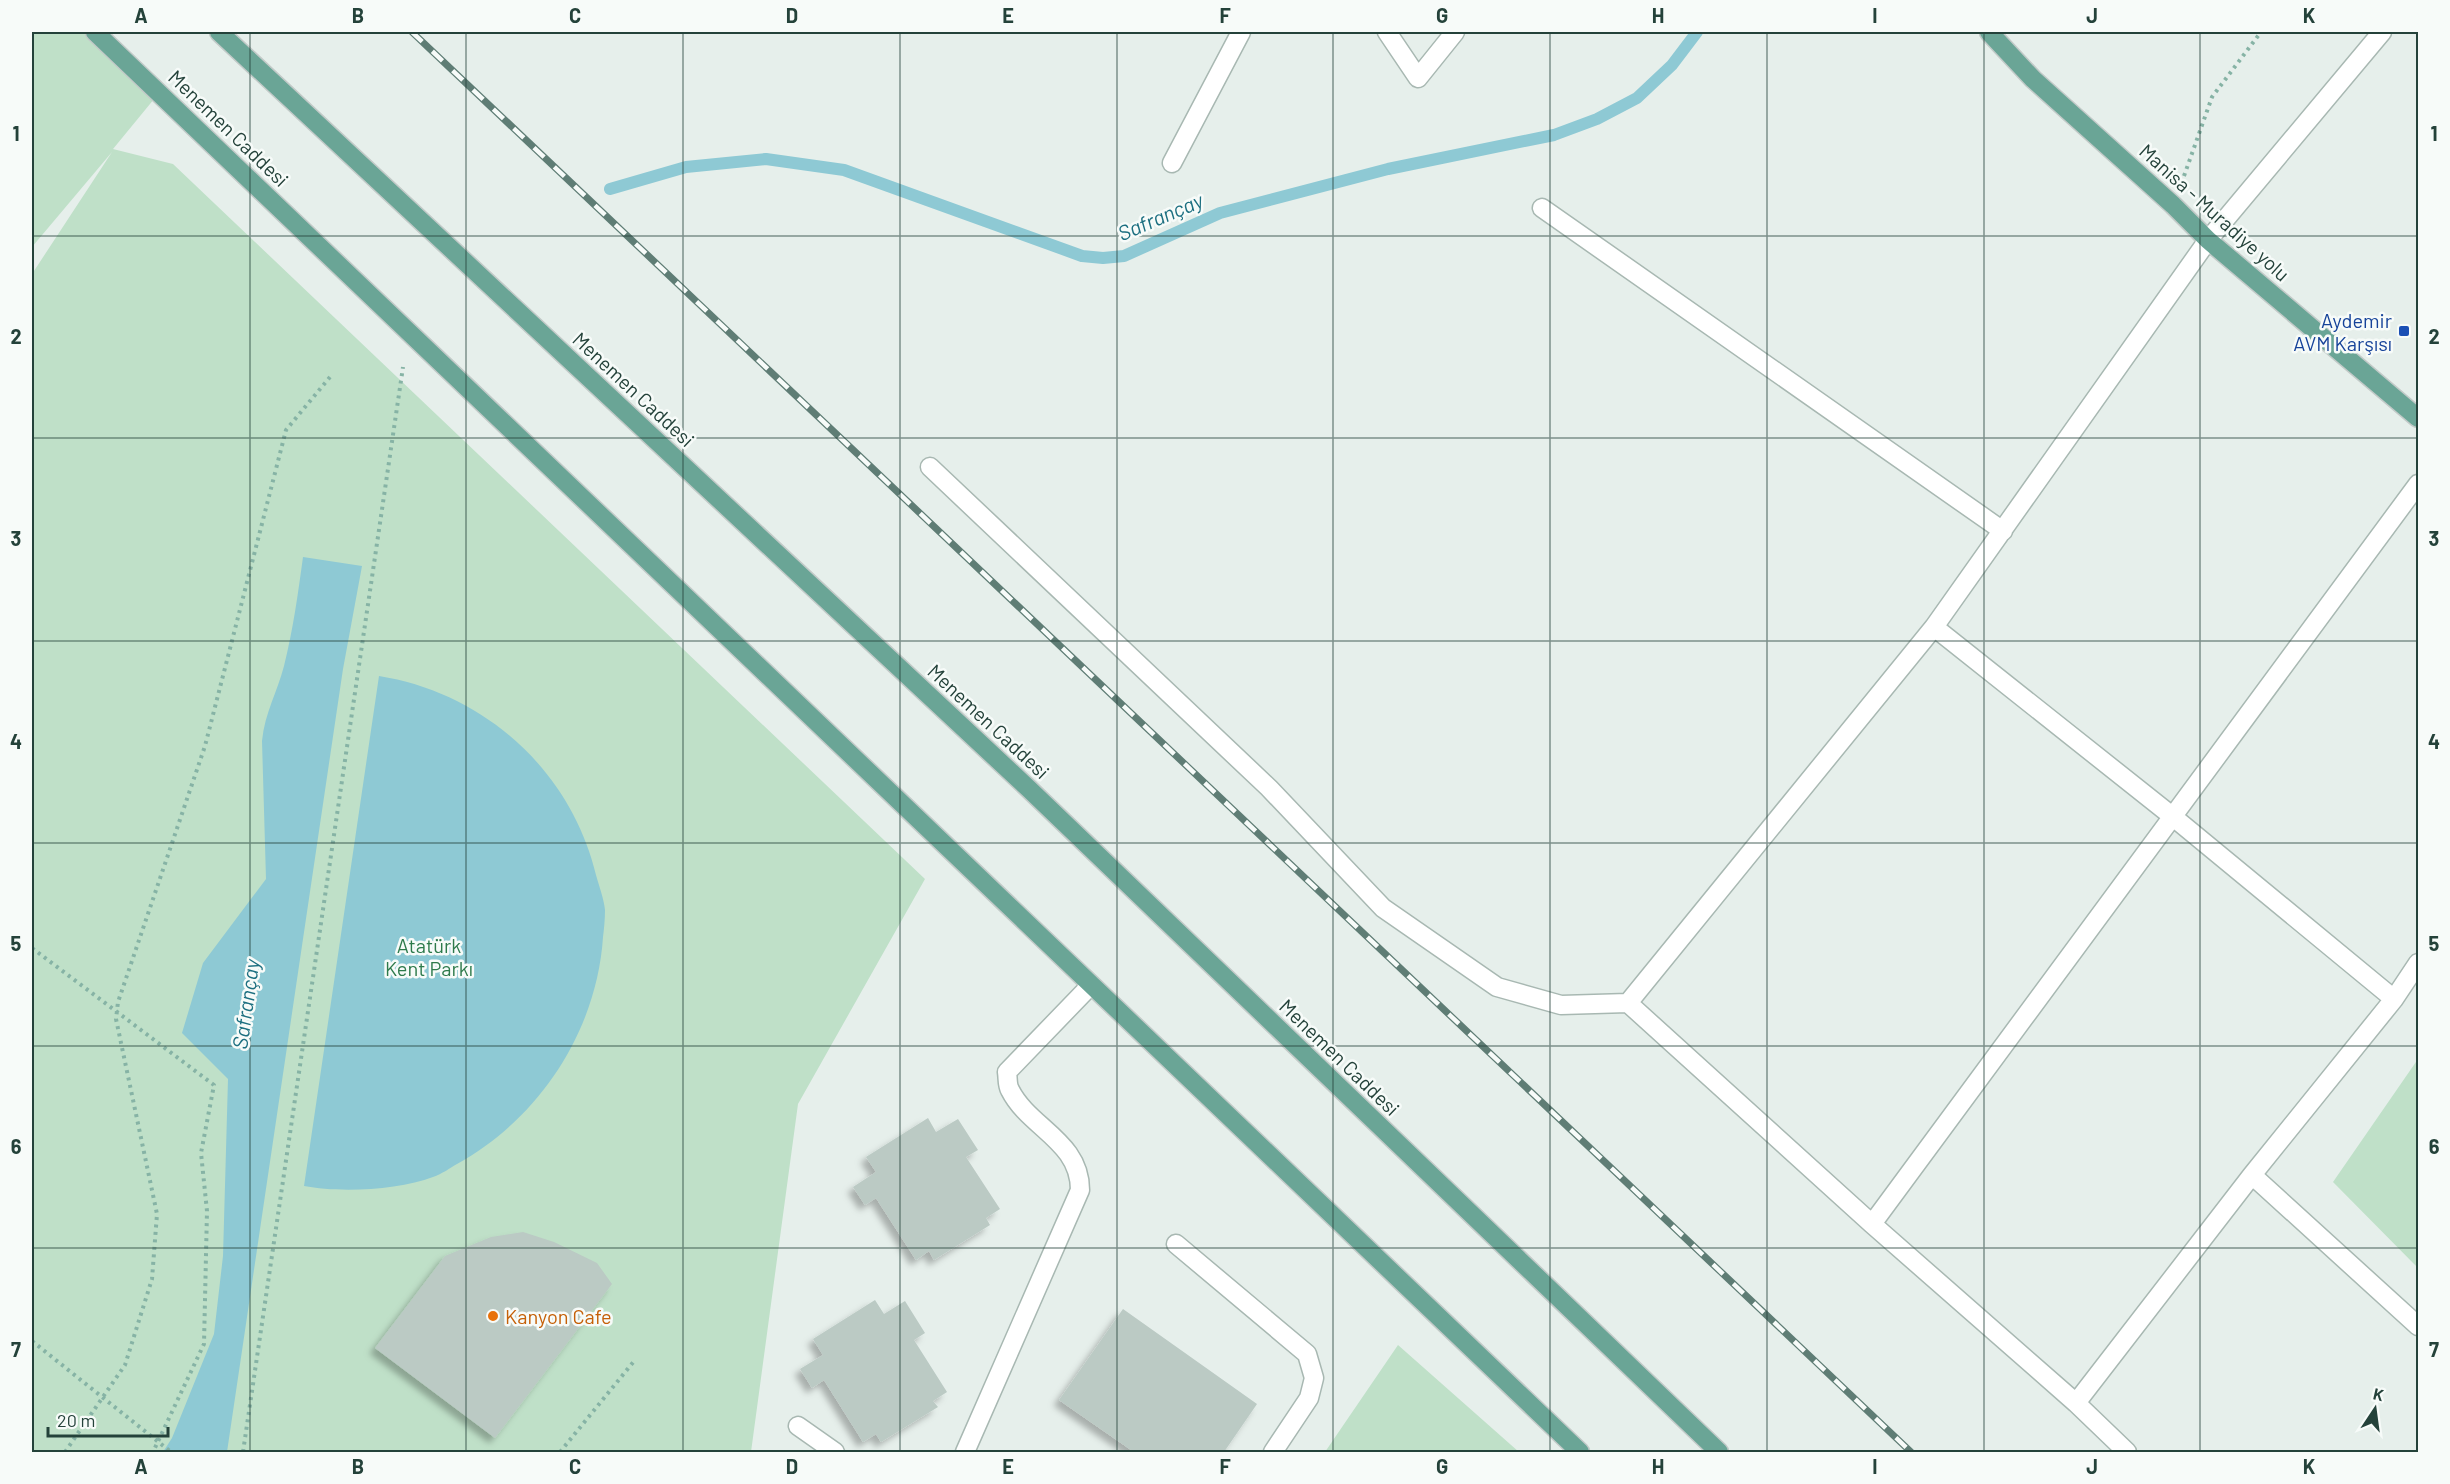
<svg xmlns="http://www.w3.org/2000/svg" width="2450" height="1484" font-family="Barlow,sans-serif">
<defs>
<filter id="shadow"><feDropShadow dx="-5.5" dy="5.5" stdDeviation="3" flood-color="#0004"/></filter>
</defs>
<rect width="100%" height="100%" fill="#e6efeb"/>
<path fill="#bfe0c8" d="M32 32H93L159 93 113 149 173 164 925 879 798 1104 751 1452H32V274L112 152 32 247Z
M2418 1059V1268L2333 1182Z
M1398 1345 1519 1452H1325Z"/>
<path fill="#8ec9d4" d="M303 557 362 566 343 669 227 1452H163L172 1438 214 1334 223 1256 228 1079 182 1033 203 963 266 879 262 741C265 712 277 693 284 666 293 630 298 594 303 557Z
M379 676C485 693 571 771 596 875 599 886 604 899 605 910 605 919 604 929 603 937 597 1031 539 1119 457 1164 450 1168 442 1174 433 1177 399 1190 340 1193 304 1186Z"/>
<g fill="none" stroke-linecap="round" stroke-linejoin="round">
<path stroke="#8ec9d4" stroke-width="12" d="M610 189 686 167 766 159 844 170 1082 256 1103 258 1124 256 1220 213 1388 169 1554 135 1597 119 1637 98 1672 65 1697 32"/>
</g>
<path fill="#bbcac4" filter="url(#shadow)" d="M928 1118 936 1132 958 1119 978 1150 966 1157 1000 1209 986 1218 990 1225 934 1260 929 1251 916 1260 876 1198 865 1205 853 1187 876 1172 866 1157Z
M523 1232 554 1242 597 1263 612 1284 495 1438 375 1348 445 1256 491 1237Z
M875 1300 884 1314 905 1301 925 1333 914 1340 947 1392 933 1401 938 1407 881 1442 876 1434 863 1442 824 1380 812 1388 800 1369 823 1355 813 1339Z
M1123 1309 1257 1404 1224 1452H1134L1059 1400Z"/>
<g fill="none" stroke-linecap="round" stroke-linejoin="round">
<g stroke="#a8b8b2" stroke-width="21">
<path id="minor" d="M1387 32 1418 78 1455 32
M1172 163 1241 32
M1542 208 2003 531
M930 467 1269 788 1383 908 1497 987 1561 1005 1628 1003 1872 1224 2076 1403 2127 1452
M1934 627 2172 816 2394 999
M1628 1003 1934 627 2208 240 2382 32
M2252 1175 2418 1326
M1872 1224 2418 484
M1176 1244 1307 1354 1314 1378 1309 1398 1273 1452
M2076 1403 2252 1175 2394 999 2418 963
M798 1426 835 1452
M965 1452 1080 1190C1080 1141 1029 1128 1010 1090 1007 1085 1008 1078 1007 1072L1091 985"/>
</g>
<g stroke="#c2cac8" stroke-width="21">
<path id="major" d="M95 32 1580 1452
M219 32 1029 789 1719 1452
M1989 32 2033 79 2173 205 2208 240 2418 418"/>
</g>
<path stroke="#86b3a5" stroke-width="4" stroke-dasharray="3 4.5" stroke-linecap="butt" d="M2184 176 2212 97 2261 32
M32 948 214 1085 201 1153 207 1211 204 1344 153 1452
M32 1341 171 1452
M65 1452 125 1365 152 1279 157 1214 116 1019 118 1002 205 746 286 430 330 377
M243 1452 403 367
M560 1452 635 1360"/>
<use href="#minor" stroke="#fff" stroke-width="18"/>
<use href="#major" stroke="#6aa596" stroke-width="18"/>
<g stroke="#5f7d75" stroke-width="7">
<path id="rail" d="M412 32 1911 1452"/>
</g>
<use href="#rail" stroke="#f7fbf9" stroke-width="4.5" stroke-dasharray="14" stroke-linecap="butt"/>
</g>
<path fill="none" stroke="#24423a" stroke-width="1.5" stroke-opacity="0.55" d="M250 32V1452M466 32V1452M683 32V1452M900 32V1452M1117 32V1452M1333 32V1452M1550 32V1452M1767 32V1452M1984 32V1452M2200 32V1452M32 236H2418M32 438H2418M32 641H2418M32 843H2418M32 1046H2418M32 1248H2418"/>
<rect fill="#1a4fb4" stroke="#f7fbf9" stroke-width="2" x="2398" y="325" width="12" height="12" rx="3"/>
<circle fill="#e8710a" stroke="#f7fbf9" stroke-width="2" cx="493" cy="1316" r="6"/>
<g text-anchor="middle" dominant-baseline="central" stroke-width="5" stroke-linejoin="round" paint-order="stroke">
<g font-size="20" fill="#24423a" stroke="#f7fbf9">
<text transform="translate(229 128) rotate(44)">Menemen Caddesi</text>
<text transform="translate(2215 212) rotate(42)">Manisa - Muradiye yolu</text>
<text transform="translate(634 389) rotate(43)">Menemen Caddesi</text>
<text transform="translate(989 721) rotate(43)">Menemen Caddesi</text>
<text transform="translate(1340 1057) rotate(44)">Menemen Caddesi</text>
</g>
<g font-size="20" fill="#164399" stroke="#f7fbf9" text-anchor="end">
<text x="2392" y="320">Aydemir<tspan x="2392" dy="23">AVM Karşısı</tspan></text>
</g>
<g font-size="20" fill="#2d7a4b" stroke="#f7fbf9">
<text x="429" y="945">Atatürk<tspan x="429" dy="23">Kent Parkı</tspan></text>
</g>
<g font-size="20" fill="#c56008" stroke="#f7fbf9" text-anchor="start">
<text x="505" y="1316">Kanyon Cafe</text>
</g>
<g font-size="21" font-style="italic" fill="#1c6f80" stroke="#f7fbf9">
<text transform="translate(1160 216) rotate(-23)">Safrançay</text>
<text transform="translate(245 1004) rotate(-82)">Safrançay</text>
</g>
</g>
<rect width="2450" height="1484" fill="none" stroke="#f7fbf9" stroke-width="66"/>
<g transform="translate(2375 1409) rotate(13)" stroke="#f7fbf9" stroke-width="4.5" paint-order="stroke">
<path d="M0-4.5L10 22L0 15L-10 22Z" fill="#24423a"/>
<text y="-9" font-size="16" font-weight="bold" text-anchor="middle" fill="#24423a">K</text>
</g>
<path d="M48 1427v9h120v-9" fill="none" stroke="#24423a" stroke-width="3"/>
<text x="57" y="1427" font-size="18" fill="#24423a" stroke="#f7fbf9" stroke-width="4.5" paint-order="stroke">20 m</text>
<rect x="33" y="33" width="2384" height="1418" fill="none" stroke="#24423a" stroke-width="2"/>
<g font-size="20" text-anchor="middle" font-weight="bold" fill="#24423a">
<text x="141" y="23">A</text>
<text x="358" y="23">B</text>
<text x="575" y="23">C</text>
<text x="792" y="23">D</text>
<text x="1008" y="23">E</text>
<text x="1225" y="23">F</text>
<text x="1442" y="23">G</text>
<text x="1658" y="23">H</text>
<text x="1875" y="23">I</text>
<text x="2092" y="23">J</text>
<text x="2309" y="23">K</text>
<text x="16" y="141">1</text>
<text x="2434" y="141">1</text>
<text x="16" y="344">2</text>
<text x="2434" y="344">2</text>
<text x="16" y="546">3</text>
<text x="2434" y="546">3</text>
<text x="16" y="749">4</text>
<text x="2434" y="749">4</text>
<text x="16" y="951">5</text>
<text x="2434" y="951">5</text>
<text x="16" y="1154">6</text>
<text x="2434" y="1154">6</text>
<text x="16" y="1357">7</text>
<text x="2434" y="1357">7</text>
<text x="141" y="1474">A</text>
<text x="358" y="1474">B</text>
<text x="575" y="1474">C</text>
<text x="792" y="1474">D</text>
<text x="1008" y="1474">E</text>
<text x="1225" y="1474">F</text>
<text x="1442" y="1474">G</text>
<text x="1658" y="1474">H</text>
<text x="1875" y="1474">I</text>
<text x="2092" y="1474">J</text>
<text x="2309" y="1474">K</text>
</g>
</svg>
